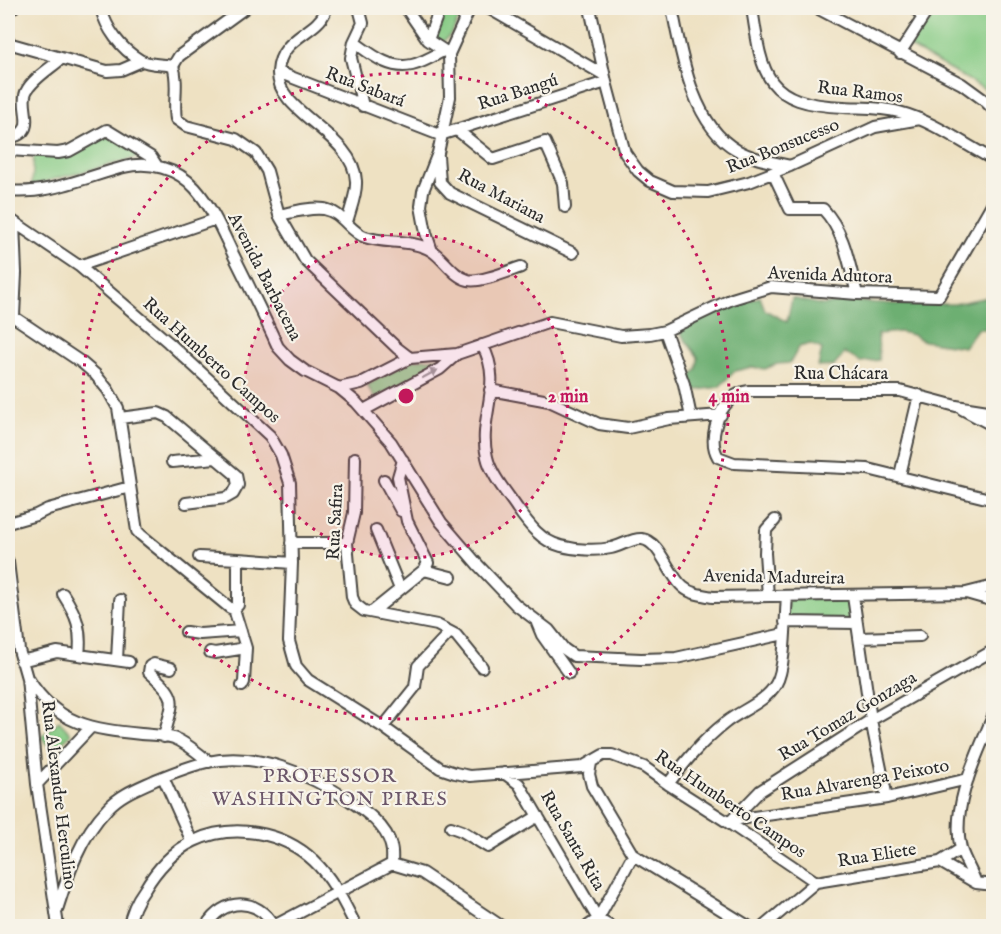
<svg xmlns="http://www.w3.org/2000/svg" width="1001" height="934" font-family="'IM FELL English',serif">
<rect width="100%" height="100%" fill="#f7f3e8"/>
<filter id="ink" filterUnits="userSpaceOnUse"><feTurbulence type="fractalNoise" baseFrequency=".0167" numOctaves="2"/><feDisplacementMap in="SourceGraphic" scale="12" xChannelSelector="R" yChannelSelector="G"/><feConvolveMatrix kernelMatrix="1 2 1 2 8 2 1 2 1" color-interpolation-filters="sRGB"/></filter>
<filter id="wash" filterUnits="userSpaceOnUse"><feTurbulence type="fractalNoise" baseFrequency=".008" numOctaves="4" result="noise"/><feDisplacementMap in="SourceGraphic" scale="24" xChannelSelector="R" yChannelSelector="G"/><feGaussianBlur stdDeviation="1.35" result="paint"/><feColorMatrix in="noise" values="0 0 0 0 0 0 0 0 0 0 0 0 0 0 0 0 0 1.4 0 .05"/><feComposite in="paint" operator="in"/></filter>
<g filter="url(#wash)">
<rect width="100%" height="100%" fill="#eee1c2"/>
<path fill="#87cb85" stroke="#597b58" stroke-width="1.5" d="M444 8H464L452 33 444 41 434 39 433 35Z
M941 8H980L993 12V94L907 45Z
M107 131 143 156 32 185 34 154 56 156Z
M443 358 439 363 375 399 367 385 410 360Z
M852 597 856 621H787L788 598Z
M59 721 71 734 53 750 41 737Z"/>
<path fill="#6daf72" stroke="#4c6d4e" stroke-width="1.5" d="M993 296V329H977L964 347 924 341 913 335 900 332 878 334 879 360 860 362 845 353 834 366 818 367 822 349 810 344 799 347 790 363 777 364 765 369 752 367 735 371 719 387 691 391 687 380 697 369 698 357 678 330 727 306 760 297 765 310 787 322 792 298 822 305 846 301 897 304H954Z"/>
</g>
<g filter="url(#ink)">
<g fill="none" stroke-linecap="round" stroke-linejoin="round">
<g stroke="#484642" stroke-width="14">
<path id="minor" d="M101 8C106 29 121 49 140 60 149 65 164 64 173 66
M245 8 179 56 173 66C179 83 173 102 176 119L186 126 236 139 256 153 267 171 279 215 305 260 397 348 410 358
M323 8 325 12C316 34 280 37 278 72 276 113 354 134 356 181 357 194 350 210 347 222
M359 8 363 23 354 42 351 58 363 106
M406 8 428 40 448 53
M488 8 604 75
M590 8 606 82 625 153 638 171 650 181 673 191 708 192 749 182 790 166 875 127 920 119
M672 8C681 53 692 125 737 150 753 159 772 162 790 166
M752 8C762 76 765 104 844 107 862 108 881 107 899 112 933 121 962 143 994 160
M817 8 962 84 984 100 994 110
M916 8 922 18
M8 11 13 8
M428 40 440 8
M354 42C371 54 389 70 412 65 422 63 434 56 443 51
M8 43 107 71 121 70 142 61
M900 53 929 8
M278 72 440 135
M457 130 493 159 545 142 563 183 565 207
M440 135 606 82
M8 138C40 133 19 108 26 92 32 79 51 68 61 59
M8 150 58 153 69 151 107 130 151 157 157 166
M438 156 440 182 450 193 573 253
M773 173 790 209H823C845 232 849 264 857 294
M8 191C49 195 85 177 124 167 149 161 177 168 195 188 212 207 223 233 234 256 249 286 264 316 278 347L290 360 305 371 339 388 356 402 391 442 441 522 478 565 516 605 549 630 564 649 574 656 641 659 676 658 784 634
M279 215C293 212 310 207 324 209 342 212 350 232 365 237 386 244 413 239 432 251 444 259 453 276 468 280 480 283 509 271 521 267
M8 218 79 266 168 342 270 436 281 455 290 483 292 563 289 641 296 666 308 680 383 727 440 768 455 773 470 776 582 767 603 755H612L644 767 668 784 729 823 816 882
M14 223 16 273 14 316
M432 251 426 233 421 206 423 191 438 153 450 97 449 54 470 8
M79 266 216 219
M8 313 81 362 95 374 108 390 118 408 137 531 141 535 230 608 234 609 238 605V559L292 563
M665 331 684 384 691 417
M482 345C505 384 477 419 487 457 491 475 507 493 517 508 529 525 541 541 561 546 576 550 596 551 611 548 621 546 632 538 642 539 660 541 669 576 683 587 691 594 702 595 713 597L966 593 994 601
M339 388 361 383 410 358 457 354 550 322 621 336 650 334 665 331 732 299 771 287 857 294 939 296 992 204H994
M490 390 549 401 599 424 628 428 669 419 721 415
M962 409 994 426
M364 410 440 369 457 354
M994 412 956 406 900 391H749C742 392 736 394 731 399 717 411 708 441 718 457L734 463 868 469 994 500
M120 418 158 413 167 417 236 475 238 485 233 494 226 498 186 503
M355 458 354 513 347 543 352 597 355 604 364 611 437 625 456 635 482 667
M172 462 216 458
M900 475 919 395
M384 480 401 511
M8 523 36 515 48 509 130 487
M376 530 400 589
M291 543H347
M199 557 238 559
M8 562 19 650 27 678 37 784 58 926
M424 570 451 577
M966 593 994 586
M63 594C77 616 82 629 79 655
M768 596 765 553 766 530 775 520
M853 596 871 720 887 798
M234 609 246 648 244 682 242 686
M372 612 424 570 428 563 407 521 398 477 403 460
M785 622 857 623
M537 623 542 635 569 673
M186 632 200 634 241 631
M859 638 920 636
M210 652 215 653 246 648
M117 660 120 600
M21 661 57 652 129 662
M29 680C57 725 93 729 141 734 152 735 164 735 174 738 187 743 198 753 209 762
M383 727 415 687 418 666 450 632
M164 737C173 699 180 699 149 672L150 666 154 664 171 668
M591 763 589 774 592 786 633 855 748 926
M504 773 519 784 598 919 610 926
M163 777 192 842
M37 784 91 727
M668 784C685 762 702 741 725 723 741 710 765 703 776 684 786 668 785 617 787 596
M732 820 887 798 968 779
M729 823 760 791 871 720 994 650
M451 827 462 831 488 847 538 816
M940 862 976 883 994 885
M976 883C972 872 965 861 961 849 950 806 978 753 994 714
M56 913C68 874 80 837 108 808 121 794 138 788 155 780 172 773 190 766 207 762 256 751 309 774 349 800 365 811 387 826 391 846 393 852 392 859 392 864
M129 926C131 913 137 900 145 889 156 870 174 850 194 841 232 823 283 831 314 861 333 879 344 903 356 926
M206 926C224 897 257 897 274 926
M274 926 392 864 422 873 501 926
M588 926 598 919 633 855
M764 926 816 882 940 862 961 849"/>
</g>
<use href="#minor" stroke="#fff" stroke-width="10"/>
</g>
<defs><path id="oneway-solid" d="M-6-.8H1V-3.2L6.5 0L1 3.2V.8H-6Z" transform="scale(1.5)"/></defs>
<use fill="#a0a0a0" href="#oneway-solid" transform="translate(430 374) rotate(-28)"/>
</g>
<circle cx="406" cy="396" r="162" fill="#c2185b" fill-opacity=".12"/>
<g fill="none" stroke="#c2185b" stroke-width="3" stroke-dasharray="3 6">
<circle cx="406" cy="396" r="162"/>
<circle cx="406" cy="396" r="323"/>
</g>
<g text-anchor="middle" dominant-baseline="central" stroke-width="4.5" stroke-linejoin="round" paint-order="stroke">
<g font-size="18" fill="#2b2b2b" stroke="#f7f3e8">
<text transform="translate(365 88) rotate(21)">Rua Sabará</text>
<text transform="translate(518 93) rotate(-18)">Rua Bangú</text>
<text transform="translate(860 93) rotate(7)">Rua Ramos</text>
<text transform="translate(783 147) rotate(-22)">Rua Bonsucesso</text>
<text transform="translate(501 197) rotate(28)">Rua Mariana</text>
<text transform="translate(830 276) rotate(2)">Avenida Adutora</text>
<text transform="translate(264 277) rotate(63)">Avenida Barbacena</text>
<text transform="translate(211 361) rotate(42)">Rua Humberto Campos</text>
<text x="841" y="374">Rua Chácara</text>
<text transform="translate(336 522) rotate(-87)">Rua Safira</text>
<text transform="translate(774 578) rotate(1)">Avenida Madureira</text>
<text transform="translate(848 717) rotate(-31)">Rua Tomaz Gonzaga</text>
<text transform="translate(865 781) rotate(-10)">Rua Alvarenga Peixoto</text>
<text transform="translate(58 795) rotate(83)">Rua Alexandre Herculino</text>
<text transform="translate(730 805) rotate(34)">Rua Humberto Campos</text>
<text transform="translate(572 841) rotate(60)">Rua Santa Rita</text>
<text transform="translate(877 856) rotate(-9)">Rua Eliete</text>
</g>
<g font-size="20" letter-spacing="1.5" fill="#6b5669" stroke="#f7f3e8">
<text x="330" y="776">PROFESSOR<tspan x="330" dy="23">WASHINGTON PIRES</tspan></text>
</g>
</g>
<circle cx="406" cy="396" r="9" fill="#c2185b" stroke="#f7f3e8" stroke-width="3"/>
<g font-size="18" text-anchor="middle" font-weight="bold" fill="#c2185b" stroke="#f7f3e8" stroke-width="4.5" stroke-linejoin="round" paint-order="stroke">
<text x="568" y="402">2 min</text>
<text x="729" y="402">4 min</text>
</g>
<rect width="1001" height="934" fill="none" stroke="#f7f3e8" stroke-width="30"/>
</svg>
